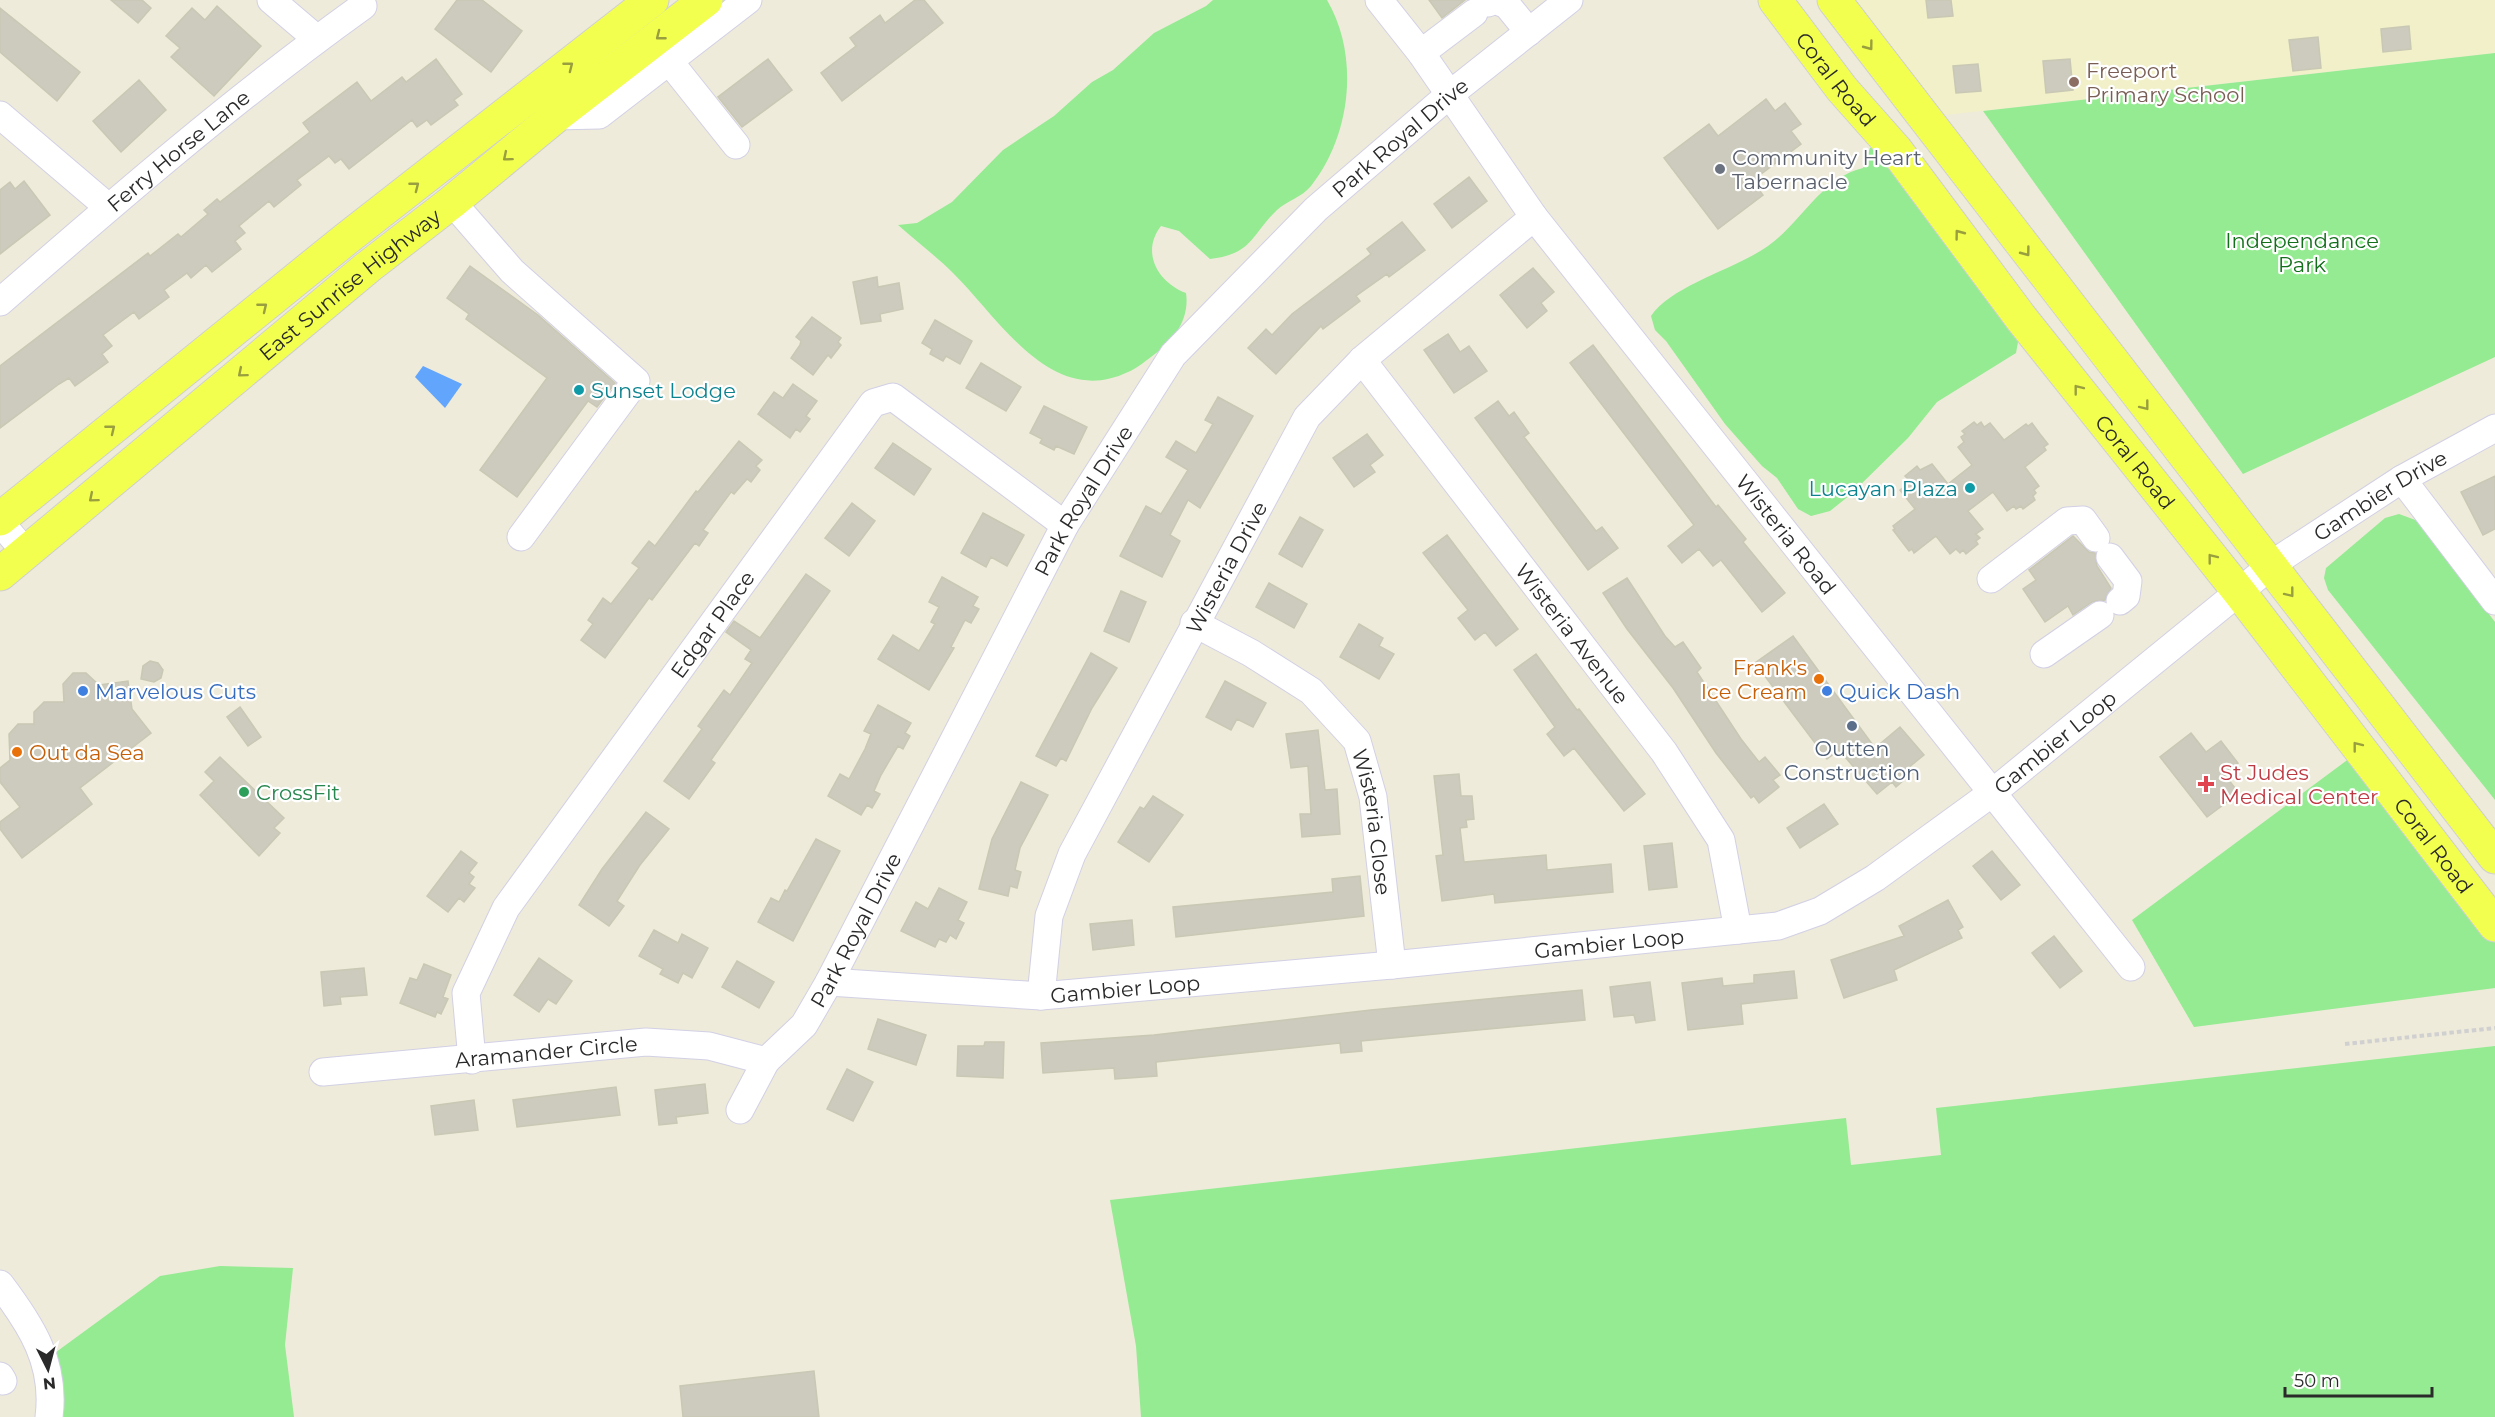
<svg xmlns="http://www.w3.org/2000/svg" width="2495" height="1417" font-family="Montserrat,sans-serif">
<rect width="100%" height="100%" fill="#eeebda"/>
<path fill="#f1f0c8" d="M1841 0H2495V53L1937 116Z"/>
<path fill="#94eb91" d="M1213 0H1327C1360 56 1351 136 1311 186 1302 197 1287 201 1277 210 1251 235 1253 254 1210 259L1179 231 1161 226C1140 253 1159 283 1186 293 1190 320 1173 342 1151 357 1144 362 1136 369 1128 372 1051 409 999 318 953 273 936 256 916 241 898 225L917 223 952 202 1003 150 1054 116 1092 82 1113 70 1154 33 1206 6Z
M2495 53V357L2243 474 1983 111Z
M1874 147 2015 323 2018 342 2016 353 1937 402 1908 438 1850 495 1830 511 1811 516 1798 509 1777 478 1762 466 1725 424 1666 341 1655 330 1651 316C1672 285 1736 269 1768 246 1801 223 1821 178 1863 168L1870 148Z
M2399 514 2418 521 2495 622V800L2328 590 2324 578 2326 568 2385 518Z
M2350 758 2495 935V988L2194 1027 2132 920Z
M2495 1046V1417H1141L1136 1346 1110 1200 1846 1118 1851 1165 1941 1155 1936 1108Z
M220 1266 293 1268 285 1345 294 1417H61L37 1366 160 1276Z"/>
<path fill="#62a5fc" d="M423 366 462 384 445 408 415 377Z"/>
<path fill="#cccbbd" stroke="#c9c8b4" stroke-width="1.5" d="M111 0H142L151 8 138 23Z
M457 0H482L522 31 491 72 435 29Z
M915 0H924L943 23 842 101 821 73 856 46 850 38 880 15 885 23Z
M1429 0H1465L1442 18Z
M1926 0H1951L1953 16 1928 18Z
M217 6 261 46 214 96 171 57 180 48 166 36 192 8 205 20Z
M0 8 80 72 57 101 0 52Z
M2409 26 2411 49 2383 52 2381 29Z
M2318 37 2321 68 2293 71 2289 40Z
M436 59 462 94 454 100 458 105 431 125 427 120 417 127 412 120 349 169 341 159 335 163 329 156 297 180 301 185 274 207 269 201 239 226 245 233 235 241 241 249 212 272 206 265 191 278 187 273 164 290 169 297 139 319 134 312 103 335 112 346 102 354 108 362 75 386 69 378 59 384 0 428V366L148 253 150 256 178 234 181 237 208 214 204 210 217 199 220 202 310 132 303 123 357 82 371 101 402 77 406 82Z
M768 59 792 90 742 127 718 97Z
M2070 59 2073 90 2046 93 2043 61Z
M1978 64 1981 91 1956 93 1953 66Z
M139 80 166 110 121 152 93 121Z
M1766 99 1775 111 1785 103 1801 124 1791 131 1801 144 1752 181 1763 195 1718 229 1664 158 1709 124 1718 136Z
M1469 177 1487 201 1452 228 1434 204Z
M24 181 50 215 0 254V190L10 182 15 189Z
M1402 222 1425 250 1389 277 1387 274 1356 296 1360 301 1323 329 1321 326 1276 374 1248 348 1266 329 1272 335 1292 314 1371 254 1367 249Z
M470 266 538 315 615 383 597 407 588 401 517 497 480 470 547 378 466 319 469 314 447 298Z
M1533 268 1554 292 1541 303 1547 311 1527 328 1500 295Z
M877 277 878 287 899 283 903 309 880 314 881 321 861 324 853 282Z
M812 317 841 338 838 342 841 345 831 358 828 355 813 375 791 358 800 345 801 341 796 337Z
M935 320 972 341 960 364 946 356 943 361 930 354 932 349 922 343Z
M1448 334 1460 352 1469 346 1487 371 1454 393 1424 350Z
M1593 345 1716 507 1718 505 1746 539 1743 542 1785 593 1762 612 1721 560 1713 566 1699 549 1682 563 1668 546 1694 525 1570 363Z
M981 363 1021 387 1006 411 966 388Z
M793 384 817 401 806 416 810 419 800 432 796 429 790 438 758 414 774 392 783 398Z
M1218 397 1253 416 1200 508 1188 500 1170 535 1180 541 1162 577 1120 556 1146 506 1161 514 1188 470 1166 457 1176 441 1196 453 1213 424 1205 420Z
M1498 401 1509 416 1514 412 1529 433 1524 437 1596 531 1602 527 1618 548 1588 570 1475 418Z
M1044 406 1087 427 1074 454 1056 446 1054 450 1040 443 1042 439 1030 433Z
M1974 422 1977 425 1981 422 1984 427 1990 423 2004 440 2026 424 2028 426 2032 423 2040 434 2048 444 2044 447 2046 450 2025 467 2039 486 2034 490 2036 493 2033 496 2035 500 2023 509 2021 506 2016 509 2014 506 2007 511 1993 492 1968 511 1983 529 1976 534 1980 538 1976 541 1978 544 1966 554 1963 550 1960 553 1956 549 1950 554 1936 536 1914 553 1912 549 1909 551 1893 530 1895 529 1893 526 1915 509 1900 490 1906 485 1904 482 1908 479 1905 476 1917 466 1920 470 1932 464 1948 484 1972 465 1958 447 1964 442 1961 437 1965 434 1962 431Z
M1367 434 1383 455 1370 465 1375 472 1354 487 1333 458Z
M739 441 762 460 756 466 760 470 751 482 747 479 734 494 731 492 703 530 708 533 699 546 695 543 652 600 649 598 605 658 581 640 593 624 588 620 603 598 611 604 639 568 632 563 649 541 655 546 696 491 698 492Z
M893 443 931 469 914 495 875 468Z
M2495 476V529L2483 535 2461 492Z
M852 503 875 521 849 556 825 538Z
M983 513 1024 535 1007 566 991 557 986 567 961 553Z
M1300 517 1323 530 1302 567 1279 554Z
M1447 535 1518 629 1496 646 1485 632 1475 640 1458 618 1468 610 1423 553Z
M2073 536 2089 552 2095 553 2097 566 2111 588 2105 600 2092 602 2073 615 2068 606 2045 622 2023 589 2036 580 2029 570Z
M806 574 830 591 711 760 715 763 689 799 664 781 702 729 698 726 724 690 730 695 752 663 745 659 751 650 726 632 734 621 760 638Z
M942 577 978 597 973 606 979 609 971 623 965 620 951 647 954 648 929 690 878 659 893 635 919 651 935 624 931 622 939 607 929 602Z
M1627 578 1665 636 1675 647 1683 642 1701 668 1697 672 1741 739 1759 762 1765 757 1780 775 1773 780 1779 787 1759 803 1754 796 1751 798 1716 753 1673 688 1627 629 1603 593Z
M1269 583 1307 604 1294 628 1256 607Z
M1121 591 1146 602 1129 642 1104 631Z
M1359 624 1383 638 1379 646 1394 654 1379 679 1340 657Z
M1793 636 1875 748 1900 727 1924 755 1908 768 1912 773 1896 787 1892 782 1877 794 1839 750 1827 759 1755 663Z
M1091 653 1117 668 1092 708 1066 761 1061 758 1056 766 1036 756Z
M1536 654 1577 710 1579 709 1645 794 1624 811 1574 748 1564 756 1547 734 1555 727 1514 670Z
M150 661 158 663 163 670 161 678 154 682 141 679 143 666Z
M73 673H86L99 685 128 681 132 709 151 733 80 788 92 804 22 858 0 829V822L20 807 0 782V768L10 760 9 734 18 724H34V712L44 702H64L63 684Z
M1225 681 1266 703 1253 727 1237 719 1231 730 1206 717Z
M878 705 911 723 905 733 910 736 903 749 898 746 881 775 874 791 880 794 872 808 867 805 861 815 828 796 840 774 849 779 865 749 871 734 864 731Z
M240 707 261 737 248 746 227 717Z
M1318 730 1325 790 1337 789 1340 834 1302 837 1300 814H1311L1308 766 1291 768 1286 734Z
M2191 733 2206 752 2221 741 2238 763 2224 774 2239 793 2207 817 2160 757Z
M220 757 284 818 274 828 280 833 259 856 200 795 214 781 205 772Z
M1459 774 1461 796H1472L1474 819 1466 820 1467 827 1460 828 1464 862 1546 855 1547 870 1611 864 1613 892 1495 903 1494 894 1442 901 1436 856 1443 855 1434 776Z
M1021 782 1048 795 1020 848 1015 870 1021 872 1017 888 1010 886 1008 896 979 889 992 839Z
M1153 796 1183 815 1149 862 1118 842 1140 807 1144 809Z
M1824 804 1838 824 1800 848 1787 828Z
M646 812 669 829 640 865 617 901 624 906 609 926 579 905 602 869Z
M816 839 840 851 793 941 758 922 771 898 779 902 785 890 787 891Z
M1672 843 1677 887 1649 890 1644 846Z
M461 851 477 863 469 873 474 877 469 884 475 888 464 902 459 898 448 912 427 896Z
M1992 851 2020 885 2001 900 1973 866Z
M1360 876 1364 916 1176 937 1173 907 1333 892 1332 879Z
M939 888 967 902 958 920 964 923 956 939 950 935 946 942 939 939 935 947 901 931 916 902 928 909Z
M1948 900 1963 927 1958 930 1962 938 1894 970 1897 980 1844 998 1831 960 1904 936 1899 926Z
M1132 920 1134 945 1093 950 1090 924Z
M654 930 678 943 682 934 708 948 692 978 683 973 678 983 660 974 663 969 639 956Z
M2054 936 2082 971 2060 988 2032 953Z
M539 958 572 981 556 1004 548 999 539 1012 514 995Z
M737 961 774 982 759 1008 722 987Z
M424 964 451 975 443 997 448 999 441 1014 437 1012 435 1017 400 1003 410 978 417 980Z
M364 968 367 995 340 997 341 1004 324 1006 321 972Z
M1794 971 1797 998 1741 1004 1743 1024 1688 1030 1682 983 1722 978 1723 986 1754 983V975Z
M1650 982 1655 1020 1636 1023 1634 1015 1614 1017 1610 987Z
M1582 990 1585 1020 1361 1041 1362 1051 1341 1053 1340 1043 1156 1062 1157 1076 1115 1079 1114 1068 1043 1073 1041 1043 1154 1035 1371 1010Z
M878 1019 926 1035 916 1065 868 1049Z
M985 1042H1004L1003 1078 957 1076 958 1046H984Z
M847 1069 873 1082 853 1121 827 1109Z
M705 1084 708 1113 676 1117 677 1123 659 1125 655 1090Z
M616 1087 620 1115 517 1127 513 1100Z
M474 1100 478 1130 435 1135 431 1106Z
M814 1371 819 1417H683L680 1386Z"/>
<g fill="none" stroke-linecap="round" stroke-linejoin="round">
<g stroke="#d2d0e5" stroke-width="29">
<g id="minor">
<path d="M271 0 317 39"/>
<path id="s1" d="M1379 0 1421 53 1534 217 2131 967"/>
<path d="M1488 3 1495 0 1507 5 1529 32"/>
<path d="M1421 53 1474 13"/>
<path d="M669 61 736 145"/>
<path d="M551 110 556 116 599 115 748 0"/>
<path d="M0 115 108 207"/>
<path d="M452 202 512 271 636 381 521 537"/>
<path id="s2" d="M0 302C117 200 236 97 363 6"/>
<path id="s3" d="M1362 360 1664 752 1721 840 1738 930"/>
<path d="M2402 479 2495 601"/>
<path d="M0 522 27 554"/>
<path d="M2110 557 2128 581 2126 596 2120 601"/>
<path d="M1991 579 2067 521 2083 520 2096 538"/>
<path id="s4" d="M1194 623 1251 653 1311 691 1357 741 1373 797 1392 965"/>
<path d="M2044 654 2100 615"/>
<path id="s5" d="M829 982 1041 996 1392 965 1778 926 1820 911 1875 878 1992 793 2278 560 2402 479 2495 428"/>
<path id="s6" d="M1041 996 1049 916 1072 854 1307 417 1362 360 1534 217"/>
<path id="s7" d="M472 1060 466 993 506 908 873 403 893 397 1065 525"/>
<path id="s8" d="M323 1072 646 1042 709 1046 766 1061"/>
<path id="s9" d="M740 1110 766 1061 804 1025 829 982 1065 525 1173 355 1316 209 1449 95 1569 0"/>
<path d="M0 1284C31 1325 56 1363 49 1417"/>
<path d="M0 1376 3 1381"/>
</g>
</g>
<g stroke="#d0d0d0" stroke-width="35">
<g id="major">
<path id="s10" d="M1775 0 1842 89 1896 150 2021 318 2240 593 2495 925"/>
<path d="M1834 0 2495 857"/>
<path d="M0 519 346 239 652 0"/>
<path id="s11" d="M0 574 368 267 452 202 556 116 706 0"/>
</g>
</g>
<path stroke="#d0d0d0" stroke-width="4" stroke-dasharray="4.5 3" stroke-linecap="butt" d="M2345 1044 2495 1028"/>
<use href="#minor" stroke="#fff" stroke-width="27"/>
<use href="#major" stroke="#f3ff4e" stroke-width="33"/>
</g>
<defs><path id="oneway-chevron" d="M-2-3.5L2.5 0L-2 3.5" fill="none" stroke-width="1.6" stroke-linecap="round" stroke-linejoin="round" transform="scale(1.5)"/></defs>
<g stroke="#999f3e">
<use href="#oneway-chevron" transform="translate(660 36) rotate(142)"/>
<use href="#oneway-chevron" transform="translate(1869 46) rotate(53)"/>
<use href="#oneway-chevron" transform="translate(569 66) rotate(-38)"/>
<use href="#oneway-chevron" transform="translate(507 157) rotate(140)"/>
<use href="#oneway-chevron" transform="translate(415 186) rotate(-38)"/>
<use href="#oneway-chevron" transform="translate(1959 234) rotate(-127)"/>
<use href="#oneway-chevron" transform="translate(2026 252) rotate(53)"/>
<use href="#oneway-chevron" transform="translate(263 307) rotate(-39)"/>
<use href="#oneway-chevron" transform="translate(242 373) rotate(140)"/>
<use href="#oneway-chevron" transform="translate(2078 389) rotate(-128)"/>
<use href="#oneway-chevron" transform="translate(2145 406) rotate(52)"/>
<use href="#oneway-chevron" transform="translate(111 429) rotate(-39)"/>
<use href="#oneway-chevron" transform="translate(93 498) rotate(140)"/>
<use href="#oneway-chevron" transform="translate(2212 558) rotate(-128)"/>
<use href="#oneway-chevron" transform="translate(2290 593) rotate(52)"/>
<use href="#oneway-chevron" transform="translate(2357 746) rotate(-128)"/>
</g>
<circle fill="#8d6e63" stroke="#fff" stroke-width="2" cx="2074" cy="82" r="6"/>
<circle fill="#6b7280" stroke="#fff" stroke-width="2" cx="1720" cy="169" r="6"/>
<g fill="#0f9aa8" stroke="#fff" stroke-width="2">
<circle cx="579" cy="390" r="6"/>
<circle cx="1970" cy="488" r="6"/>
</g>
<g fill="#e8710a" stroke="#fff" stroke-width="2">
<circle cx="1819" cy="679" r="6"/>
<circle cx="17" cy="752" r="6"/>
</g>
<g fill="#3f7fe0" stroke="#fff" stroke-width="2">
<circle cx="83" cy="691" r="6"/>
<circle cx="1827" cy="691" r="6"/>
</g>
<circle fill="#5c6f8a" stroke="#fff" stroke-width="2" cx="1852" cy="726" r="6"/>
<path fill="#e0444e" stroke="#fff" stroke-width="2" d="M2203 775h6v6h6v6h-6v6h-6v-6h-6v-6h6z"/>
<circle fill="#2e9e5b" stroke="#fff" stroke-width="2" cx="244" cy="792" r="6"/>
<g text-anchor="middle" dominant-baseline="central" stroke-width="4.5" stroke-linejoin="round" paint-order="stroke">
<g font-size="21" fill="#785e54" stroke="#fff" text-anchor="start">
<text x="2086" y="70">Freeport<tspan x="2086" dy="24">Primary School</tspan></text>
</g>
<g font-size="21" fill="#2a2a2a" stroke="#fff">
<text stroke="none"><textPath href="#s10" startOffset="100">Coral Road</textPath></text>
<text stroke="none"><textPath href="#s9" startOffset="1188">Park Royal Drive</textPath></text>
<text stroke="none"><textPath href="#s2" startOffset="234">Ferry Horse Lane</textPath></text>
<text stroke="none"><textPath href="#s11" startOffset="454">East Sunrise Highway</textPath></text>
<text stroke="none"><textPath href="#s10" startOffset="586">Coral Road</textPath></text>
<text stroke="none"><textPath href="#s5" startOffset="1696">Gambier Drive</textPath></text>
<text stroke="none"><textPath href="#s9" startOffset="702">Park Royal Drive</textPath></text>
<text stroke="none"><textPath href="#s1" startOffset="672">Wisteria Road</textPath></text>
<text stroke="none"><textPath href="#s6" startOffset="472">Wisteria Drive</textPath></text>
<text stroke="none"><textPath href="#s7" startOffset="512">Edgar Place</textPath></text>
<text stroke="none"><textPath href="#s3" startOffset="345">Wisteria Avenue</textPath></text>
<text stroke="none"><textPath href="#s5" startOffset="1287">Gambier Loop</textPath></text>
<text stroke="none"><textPath href="#s4" startOffset="286">Wisteria Close</textPath></text>
<text stroke="none"><textPath href="#s10" startOffset="1072">Coral Road</textPath></text>
<text stroke="none"><textPath href="#s9" startOffset="216">Park Royal Drive</textPath></text>
<text stroke="none"><textPath href="#s5" startOffset="783">Gambier Loop</textPath></text>
<text stroke="none"><textPath href="#s5" startOffset="297">Gambier Loop</textPath></text>
<text stroke="none"><textPath href="#s8" startOffset="224">Aramander Circle</textPath></text>
</g>
<g font-size="21" fill="#5b616d" stroke="#fff" text-anchor="start">
<text x="1732" y="157">Community Heart<tspan x="1732" dy="24">Tabernacle</tspan></text>
</g>
<g font-size="21" fill="#126f1a" stroke="#fff">
<text x="2302" y="240">Independance<tspan x="2302" dy="24">Park</tspan></text>
</g>
<g font-size="21" fill="#0d838f" stroke="#fff" text-anchor="start">
<text x="591" y="390">Sunset Lodge</text>
<text x="1958" y="488" text-anchor="end">Lucayan Plaza</text>
</g>
<g font-size="21" fill="#c56008" stroke="#fff" text-anchor="end">
<text x="1807" y="667">Frank's<tspan x="1807" dy="24">Ice Cream</tspan></text>
<text x="29" y="752" text-anchor="start">Out da Sea</text>
</g>
<g font-size="21" fill="#366cbe" stroke="#fff" text-anchor="start">
<text x="95" y="691">Marvelous Cuts</text>
<text x="1839" y="691">Quick Dash</text>
</g>
<g font-size="21" fill="#4e5e75" stroke="#fff">
<text x="1852" y="748">Outten<tspan x="1852" dy="24">Construction</tspan></text>
</g>
<g font-size="21" fill="#be3a42" stroke="#fff" text-anchor="start">
<text x="2220" y="772">St Judes<tspan x="2220" dy="24">Medical Center</tspan></text>
</g>
<g font-size="21" fill="#27864d" stroke="#fff" text-anchor="start">
<text x="256" y="792">CrossFit</text>
</g>
</g>
<g transform="translate(48 1369) rotate(174)" stroke="#ffffff" stroke-width="4.5" paint-order="stroke">
<path d="M0-4.5L10 22L0 15L-10 22Z" fill="#2a2a2a"/>
<text y="-9" font-size="16" font-weight="bold" text-anchor="middle" fill="#2a2a2a">N</text>
</g>
<path d="M2285 1387v9h147v-9" fill="none" stroke="#2a2a2a" stroke-width="3"/>
<text x="2294" y="1387" font-size="18" fill="#2a2a2a" stroke="#ffffff" stroke-width="4.5" paint-order="stroke">50 m</text>
</svg>
